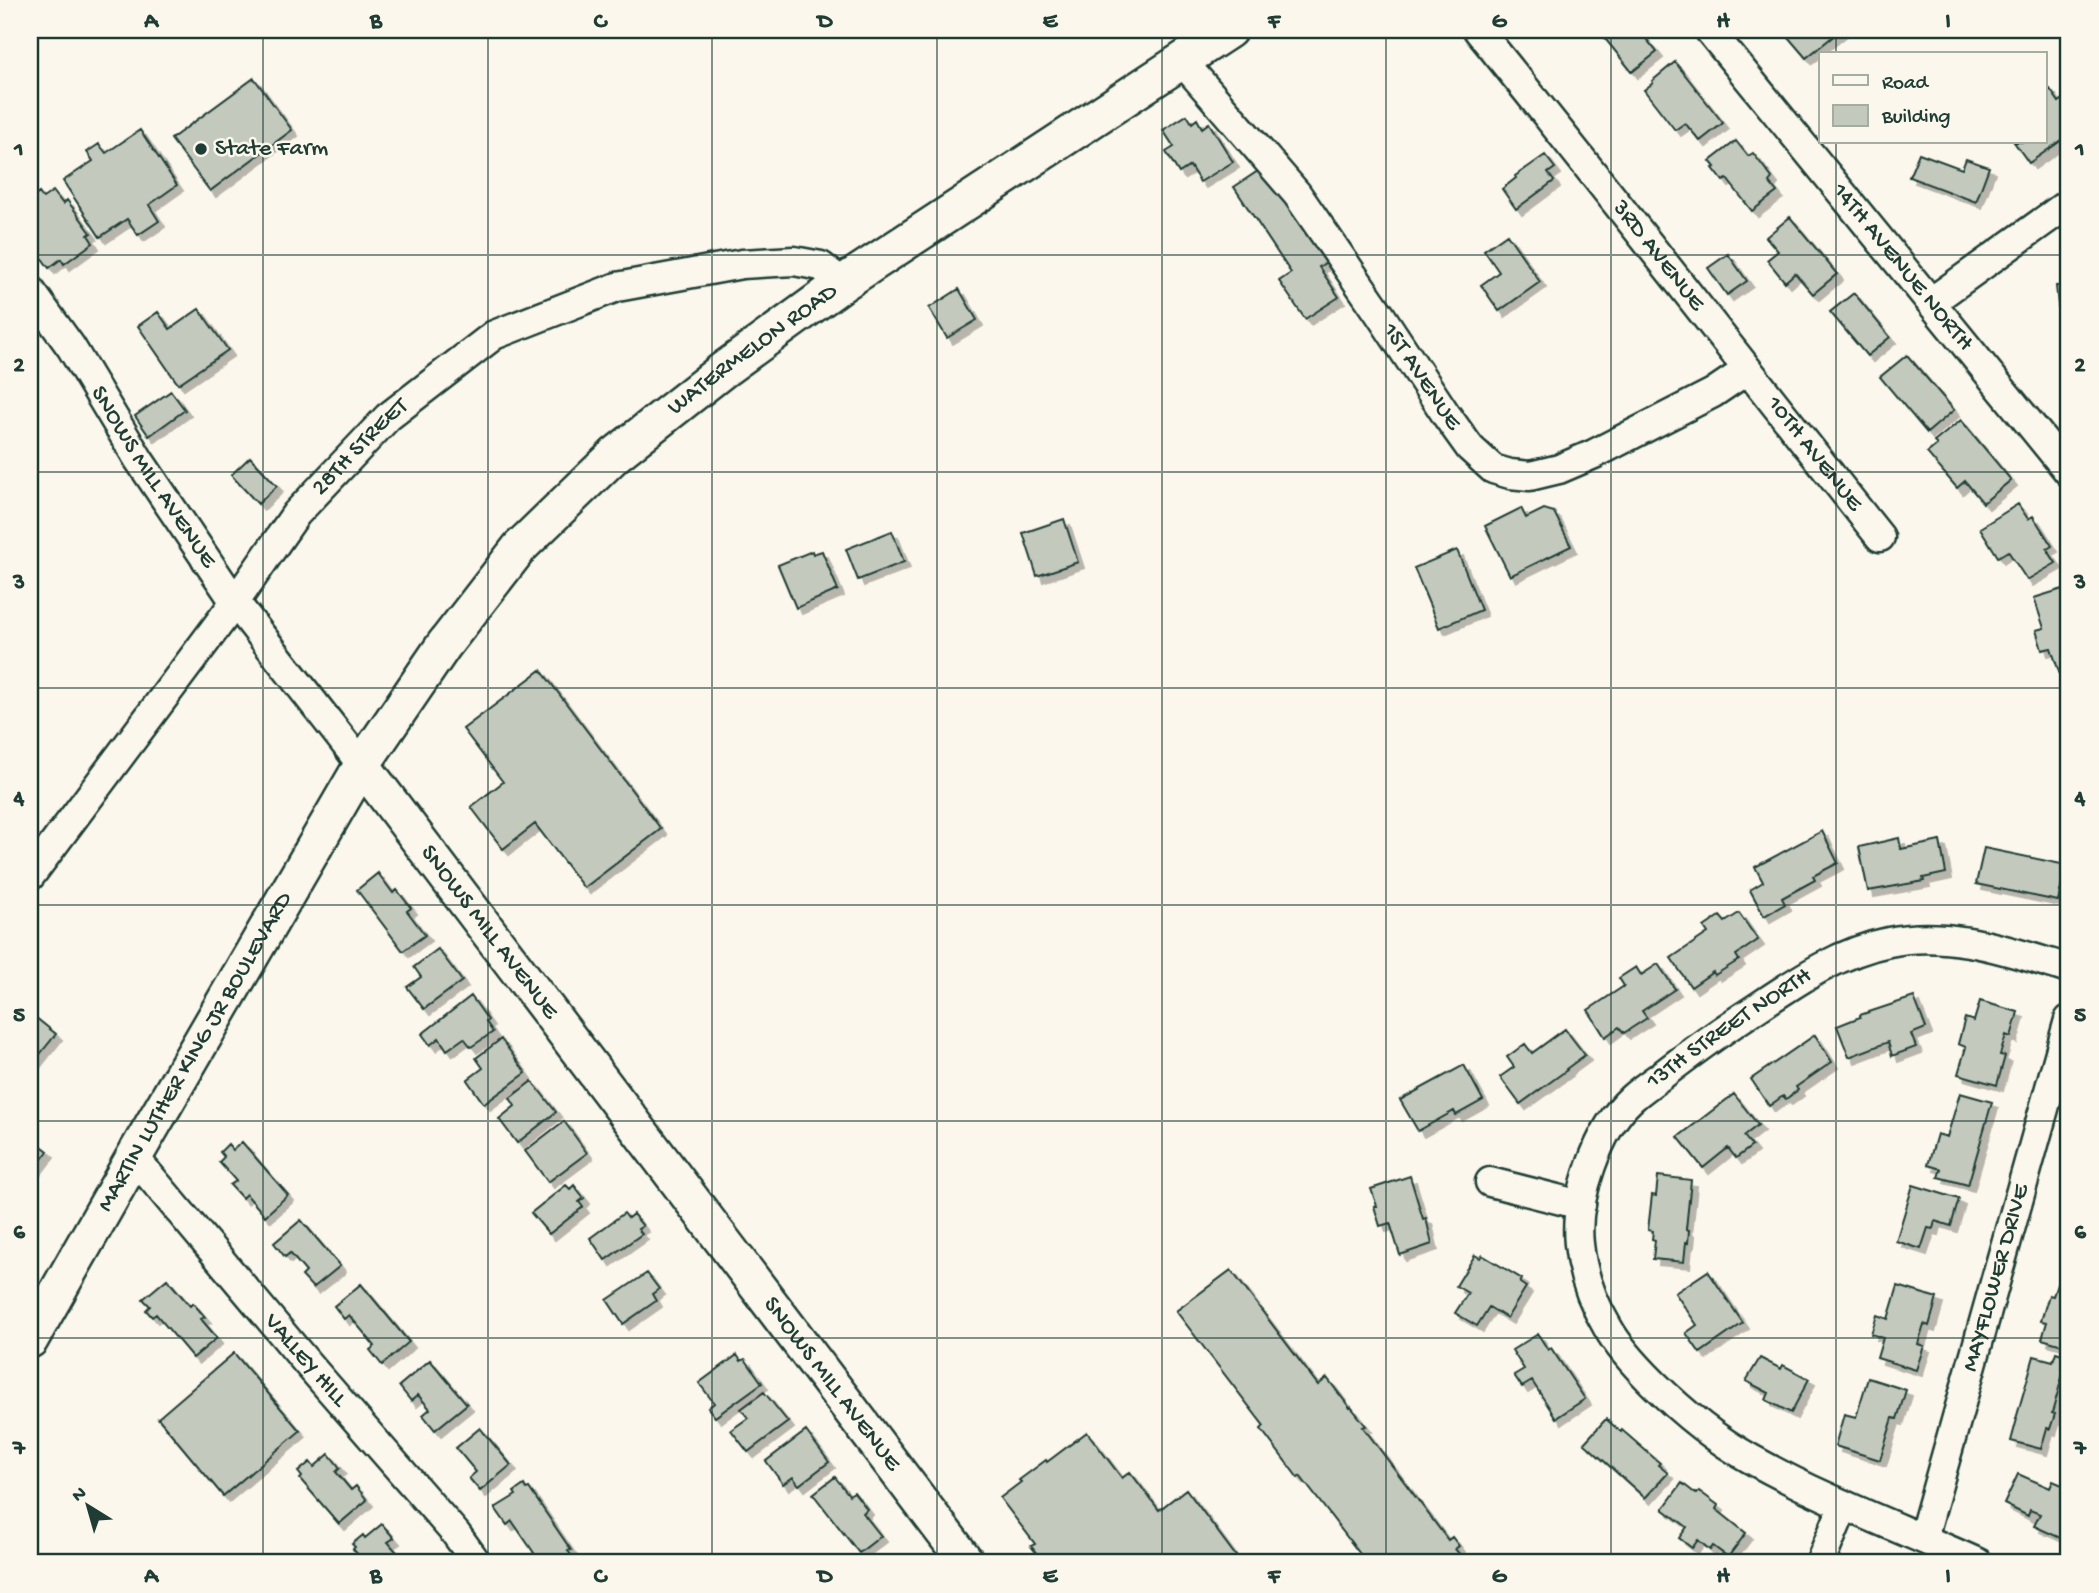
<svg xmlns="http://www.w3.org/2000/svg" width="2099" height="1593" font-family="'Gochi Hand',sans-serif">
<defs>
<filter id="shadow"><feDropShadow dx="6" dy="6" stdDeviation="0" flood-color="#0004"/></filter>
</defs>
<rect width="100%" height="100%" fill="#fbf7ec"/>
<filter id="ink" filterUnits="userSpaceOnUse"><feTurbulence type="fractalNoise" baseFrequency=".0143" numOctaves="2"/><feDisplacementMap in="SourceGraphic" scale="14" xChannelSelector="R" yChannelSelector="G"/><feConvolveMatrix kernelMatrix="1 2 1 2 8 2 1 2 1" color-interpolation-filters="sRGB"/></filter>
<g filter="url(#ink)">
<path fill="#c4c9be" stroke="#1f3d34" stroke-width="2" filter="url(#shadow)" d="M1598 30H1639L1657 52 1632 72Z
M1782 30H1841L1806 58Z
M1675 62 1723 123 1700 141 1685 123 1675 130 1644 90 1653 83 1652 81Z
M254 78 292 130 210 191 171 139Z
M2050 89 2059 102 2069 95V135L2029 163 2014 142H2045V93Z
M1187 115 1192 123 1197 119 1202 128 1209 123 1233 162 1200 182 1190 166 1179 173 1166 152 1174 147 1163 130Z
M140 130 177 185 149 205 159 221 138 235 127 219 100 237 63 181 93 161 87 152 99 144 106 153Z
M1736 141 1748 156 1753 153 1772 178 1769 182 1777 192 1752 211 1727 179 1723 181 1713 168 1715 167 1710 161Z
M1919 153 1962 169 1966 159 1989 167 1976 202 1909 177Z
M1545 155 1555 168 1548 173 1554 181 1516 209 1502 189 1516 178 1515 176Z
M1264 167 1328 261 1319 267 1339 297 1305 319 1279 281 1291 273 1234 187Z
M53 191 63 204 67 200 91 233 88 235 93 243 64 264 61 259 49 268 30 242V200L39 193 43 198Z
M1790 217 1837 274 1813 294 1795 273 1785 282 1767 260 1778 251 1766 237Z
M1507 234 1540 282 1499 311 1481 285 1499 272 1484 250Z
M1728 254 1747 281 1727 295 1708 268Z
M2069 285V362H2064L2056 286Z
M959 289 977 320 947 338 929 308Z
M1854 293 1890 337 1867 356 1830 312Z
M199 309 228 350 178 384 138 326 158 312 170 329Z
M1907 355 1954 410 1927 433 1880 377Z
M171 391 185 410 149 436 135 416Z
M1961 420 2011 480 1983 503 1965 481 1957 488 1927 453 1937 445 1934 442Z
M250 457 277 486 258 504 231 475Z
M2018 504 2028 519 2033 516 2052 546 2047 549 2056 563 2027 580 2008 551 1998 557 1980 528Z
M1521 508 1526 518 1544 509 1554 512 1571 546 1510 576 1485 526Z
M1064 519 1078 562 1037 576 1023 533Z
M892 531 904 562 858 580 846 549Z
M1457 550 1481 610 1439 628 1414 568Z
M812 551 813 554 822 551 838 590 796 608 778 565Z
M2069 587V671L2060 675 2051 648 2042 650 2036 630 2044 628 2034 598Z
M541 670 661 829 584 888 535 824 503 849 471 807 503 782 463 729Z
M1822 831 1838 863 1813 876 1815 880 1782 898 1785 904 1764 916 1750 890 1763 882 1755 867Z
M1899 838 1901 849 1940 841 1946 873 1923 878 1924 881 1868 891 1859 847Z
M1984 848 2066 865 2058 901 1976 884Z
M378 873 393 893 397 890 411 908 407 911 425 935 403 951 357 890Z
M1739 913 1758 940 1736 955 1739 960 1715 975 1713 972 1691 987 1671 958 1708 933 1704 927 1720 916 1725 922Z
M438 949 462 981 424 1009 407 987 421 977 414 967Z
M1658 964 1675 989 1642 1011 1647 1018 1624 1033 1619 1027 1605 1037 1588 1010 1624 986 1619 978 1636 967 1641 975Z
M471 996 488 1020 486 1022 493 1032 471 1047 464 1038 447 1050 439 1038 430 1045 422 1034Z
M1914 997 1926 1028 1911 1034 1916 1047 1892 1056 1888 1042 1849 1057 1837 1026 1860 1017V1015Z
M1980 1001 2018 1012 2011 1037 2006 1035 2000 1055 2005 1056 1997 1085 1958 1074 1966 1047 1958 1044 1965 1018 1974 1021Z
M30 1013 56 1034 33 1063 30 1060Z
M1565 1029 1585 1055 1566 1069 1567 1070 1520 1104 1500 1077 1514 1067 1507 1057 1525 1044 1532 1053Z
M1815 1035 1832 1062 1796 1087 1798 1090 1786 1099 1783 1096 1769 1106 1751 1079Z
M501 1039 526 1073 484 1104 467 1080 483 1068 476 1058Z
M1464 1065 1483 1100 1456 1115 1454 1111 1418 1131 1400 1100Z
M532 1081 556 1112 517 1143 499 1119 515 1106 510 1098Z
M1960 1093 1992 1102 1968 1185 1938 1177 1941 1169 1928 1165 1937 1134 1947 1137Z
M1734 1094 1758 1125 1744 1136 1752 1146 1736 1158 1728 1148 1703 1168 1678 1137Z
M564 1121 587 1153 548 1182 525 1151Z
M30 1137 48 1151 30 1175Z
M242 1142 288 1195 265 1216 246 1194 242 1198 230 1185 236 1181 219 1162 224 1157 220 1152 228 1144 233 1150Z
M1410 1176 1423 1219 1426 1218 1432 1244 1400 1255 1390 1223 1380 1226 1374 1206H1377L1371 1189Z
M1658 1176 1691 1180 1686 1229 1689 1230 1688 1243 1686 1242 1684 1262 1653 1259 1655 1240 1652 1239 1653 1231 1648 1230 1652 1195 1656 1196Z
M566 1185 570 1189 574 1185 584 1198 579 1202 583 1207 549 1234 531 1213Z
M1913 1185 1959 1199 1951 1226 1935 1221 1933 1229 1928 1228 1921 1249 1896 1241Z
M624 1213 628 1218 633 1214 643 1226 638 1229 642 1234 605 1260 590 1238Z
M301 1220 340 1266 313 1288 302 1276 306 1272 290 1253 285 1257 274 1243Z
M1475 1255 1480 1258 1482 1255 1522 1279 1520 1283 1526 1287 1507 1318 1489 1307 1477 1326 1455 1313 1468 1293 1456 1286Z
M2066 1258 2069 1259V1347L2042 1339 2047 1322 2041 1321 2049 1295 2053 1296Z
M1231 1270 1318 1385 1327 1378 1350 1408 1351 1407 1366 1426 1363 1427 1448 1540 1452 1537 1459 1546 1455 1549 1467 1563H1367L1300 1476 1298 1478 1261 1429 1264 1426 1176 1311Z
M1708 1271 1743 1323 1700 1353 1686 1333 1697 1325 1675 1293Z
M647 1273 659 1289 652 1294 656 1301 623 1324 607 1300Z
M167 1279 190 1306 193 1303 205 1317 201 1319 217 1338 193 1358 156 1314 152 1317 146 1310 150 1306 143 1299Z
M361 1284 409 1342 382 1365 370 1350 375 1346 349 1315 344 1319 334 1306Z
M1898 1286 1937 1298 1929 1326 1924 1324 1918 1344 1924 1346 1916 1370 1877 1358 1883 1338 1871 1334 1877 1315 1888 1319Z
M1538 1334 1548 1350 1551 1348 1585 1399 1556 1418 1532 1381 1522 1387 1514 1375 1524 1369 1512 1350Z
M2056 1352 2068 1356 2052 1413 2055 1414 2050 1429 2047 1428 2041 1449 2011 1441 2017 1419H2016L2034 1356 2053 1361Z
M234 1353 300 1431 223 1496 158 1418Z
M737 1355 741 1361 745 1359 762 1383 715 1417 708 1408 714 1403 699 1383Z
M1760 1358 1781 1369 1783 1365 1809 1379 1791 1413 1766 1400 1769 1393 1746 1381Z
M430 1360 467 1404 435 1430 423 1415 430 1409 418 1395 411 1401 399 1386Z
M1868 1378 1906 1390 1897 1419 1893 1418 1880 1460 1835 1446 1844 1414 1856 1417Z
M764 1392 788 1422 748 1452 731 1430 748 1418 741 1409Z
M1606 1419 1621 1432 1622 1430 1660 1463 1658 1465 1668 1473 1645 1498 1584 1443Z
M480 1428 511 1465 480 1491 469 1478 476 1472 456 1448Z
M806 1431 829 1462 799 1485 793 1477 783 1484 766 1461Z
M1087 1432 1122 1478 1130 1472 1159 1510 1186 1489 1241 1563H1044L1031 1546 1035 1544 1000 1498 1021 1482 1019 1480 1046 1460 1047 1462Z
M329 1454 340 1468 336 1472 351 1490 356 1486 367 1500 339 1524 300 1479 302 1477 298 1472 310 1462 314 1467Z
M2018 1474 2050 1488 2053 1481 2069 1488V1542L2034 1526 2040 1514 2030 1510 2028 1516 2004 1504Z
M835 1477 849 1495 854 1492 867 1509 863 1513 881 1536 859 1553 813 1494Z
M1682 1483 1696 1494 1699 1491 1718 1505 1716 1509 1746 1533 1728 1557 1713 1546 1710 1550 1698 1540 1692 1548 1679 1538 1687 1527 1663 1509Z
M524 1485 526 1489 529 1488 571 1550 568 1551 571 1555 561 1562 559 1558 551 1563H534L529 1556 534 1553 512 1521 507 1525 495 1508 516 1495 514 1492Z
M382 1524 394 1538 388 1542 406 1563H365L353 1549 355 1547 352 1544 363 1535 365 1538Z
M889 1556 895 1563H880Z"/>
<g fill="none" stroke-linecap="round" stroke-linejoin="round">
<g stroke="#1f3d34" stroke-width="33">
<g id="minor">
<path id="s1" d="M1478 30C1614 197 1746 369 1880 537"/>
<path id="s2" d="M1709 30 2069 472"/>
<path id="s3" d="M1182 61 1297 194 1379 313 1447 416 1470 448 1493 469 1510 474 1530 476 1559 469 1594 454 1713 393 1747 370"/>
<path id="s4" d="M30 290 71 347 139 460 235 602 362 765"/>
<path d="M1931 302 2069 203"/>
<path id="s5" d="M30 876 235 602 296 514 388 417 494 335 617 287 742 264 794 261 821 266 843 283"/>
<path id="s6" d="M134 1157 307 1363 456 1534 477 1563"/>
<path d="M1490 1182 1581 1205"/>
<path id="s7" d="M1923 1538 2069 1020"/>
<path d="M1820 1563 1844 1505"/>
<path id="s8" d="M1978 1563C1903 1529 1824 1500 1751 1459 1715 1439 1682 1412 1653 1383 1637 1367 1619 1348 1608 1328 1593 1303 1582 1274 1579 1244 1574 1199 1598 1129 1632 1098 1641 1090 1651 1083 1661 1076 1687 1056 1714 1036 1743 1017 1789 987 1834 953 1889 942 1950 929 2012 952 2069 969"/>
</g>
</g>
<g stroke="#1f3d34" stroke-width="40">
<g id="major">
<path id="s9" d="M362 765 967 1563"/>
<path id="s10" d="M30 1340 134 1157 362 765 444 645 520 547 615 455 723 370 843 283 1229 30"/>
</g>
</g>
<use href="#minor" stroke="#fbf7ec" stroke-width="28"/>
<use href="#major" stroke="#fbf7ec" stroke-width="35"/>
</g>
</g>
<path fill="none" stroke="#1f3d34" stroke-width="2" stroke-opacity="0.55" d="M263 30V1563M488 30V1563M712 30V1563M937 30V1563M1162 30V1563M1386 30V1563M1611 30V1563M1836 30V54M1836 142V1563M30 255H2069M30 472H2069M30 688H2069M30 905H2069M30 1121H2069M30 1338H2069"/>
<circle fill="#1f3d34" stroke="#fbf7ec" stroke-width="2.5" cx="201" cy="149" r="7"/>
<g text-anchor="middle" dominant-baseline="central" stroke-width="5" stroke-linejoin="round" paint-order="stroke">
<g font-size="24" fill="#1f3d34" stroke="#fbf7ec" text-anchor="start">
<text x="215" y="149">State Farm</text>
</g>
<g font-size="24" fill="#1f3d34" stroke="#fbf7ec">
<text stroke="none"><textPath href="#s1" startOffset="289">3RD AVENUE</textPath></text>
<text stroke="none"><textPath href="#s2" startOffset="306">14TH AVENUE NORTH</textPath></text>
<text stroke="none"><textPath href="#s10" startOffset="1239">WATERMELON ROAD</textPath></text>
<text stroke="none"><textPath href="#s3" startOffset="397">1ST AVENUE</textPath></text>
<text stroke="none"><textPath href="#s5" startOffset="542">28TH STREET</textPath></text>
<text stroke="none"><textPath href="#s1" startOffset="541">10TH AVENUE</textPath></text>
<text stroke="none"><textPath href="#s4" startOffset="224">SNOWS MILL AVENUE</textPath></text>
<text stroke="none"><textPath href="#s9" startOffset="210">SNOWS MILL AVENUE</textPath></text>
<text stroke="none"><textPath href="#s8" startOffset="814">13TH STREET NORTH</textPath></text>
<text stroke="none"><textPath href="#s10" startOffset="332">MARTIN LUTHER KING JR BOULEVARD</textPath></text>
<text stroke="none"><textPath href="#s7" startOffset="270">MAYFLOWER DRIVE</textPath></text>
<text stroke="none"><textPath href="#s6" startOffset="266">VALLEY HILL</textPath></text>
<text stroke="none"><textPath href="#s9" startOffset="777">SNOWS MILL AVENUE</textPath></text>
</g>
</g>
<rect width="2099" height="1593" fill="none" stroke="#fbf7ec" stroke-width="77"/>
<rect x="1819" y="52" width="228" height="91" fill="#fbf7ec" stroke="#a3ada2" stroke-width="2"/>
<rect x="1833" y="75" width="35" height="10" fill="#fbf7ec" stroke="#a3ada2" stroke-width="2"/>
<text x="1882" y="88" font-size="21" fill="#1f3d34">Road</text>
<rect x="1833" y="105" width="35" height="21" fill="#c4c9be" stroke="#a3ada2" stroke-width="2"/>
<text x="1882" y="122" font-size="21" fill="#1f3d34">Building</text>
<g transform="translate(88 1506) rotate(323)" stroke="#fbf7ec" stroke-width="5" paint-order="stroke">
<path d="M0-5L12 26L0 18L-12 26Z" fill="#1f3d34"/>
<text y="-10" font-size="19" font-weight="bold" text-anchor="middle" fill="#1f3d34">N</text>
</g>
<rect x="38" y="38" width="2022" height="1516" fill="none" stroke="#1f3d34" stroke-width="2.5"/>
<g font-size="23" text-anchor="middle" font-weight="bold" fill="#1f3d34">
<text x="151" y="27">A</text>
<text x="376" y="27">B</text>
<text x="600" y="27">C</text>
<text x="825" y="27">D</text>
<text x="1050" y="27">E</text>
<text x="1274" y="27">F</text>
<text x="1499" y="27">G</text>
<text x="1723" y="27">H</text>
<text x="1948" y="27">I</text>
<text x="19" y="155">1</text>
<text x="2080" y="155">1</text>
<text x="19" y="371">2</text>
<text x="2080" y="371">2</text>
<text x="19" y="588">3</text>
<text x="2080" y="588">3</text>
<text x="19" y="804">4</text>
<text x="2080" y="804">4</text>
<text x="19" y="1021">5</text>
<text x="2080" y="1021">5</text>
<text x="19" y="1238">6</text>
<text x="2080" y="1238">6</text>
<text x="19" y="1454">7</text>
<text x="2080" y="1454">7</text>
<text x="151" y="1582">A</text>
<text x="376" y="1582">B</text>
<text x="600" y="1582">C</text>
<text x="825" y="1582">D</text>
<text x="1050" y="1582">E</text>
<text x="1274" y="1582">F</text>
<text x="1499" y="1582">G</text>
<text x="1723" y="1582">H</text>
<text x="1948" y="1582">I</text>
</g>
</svg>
